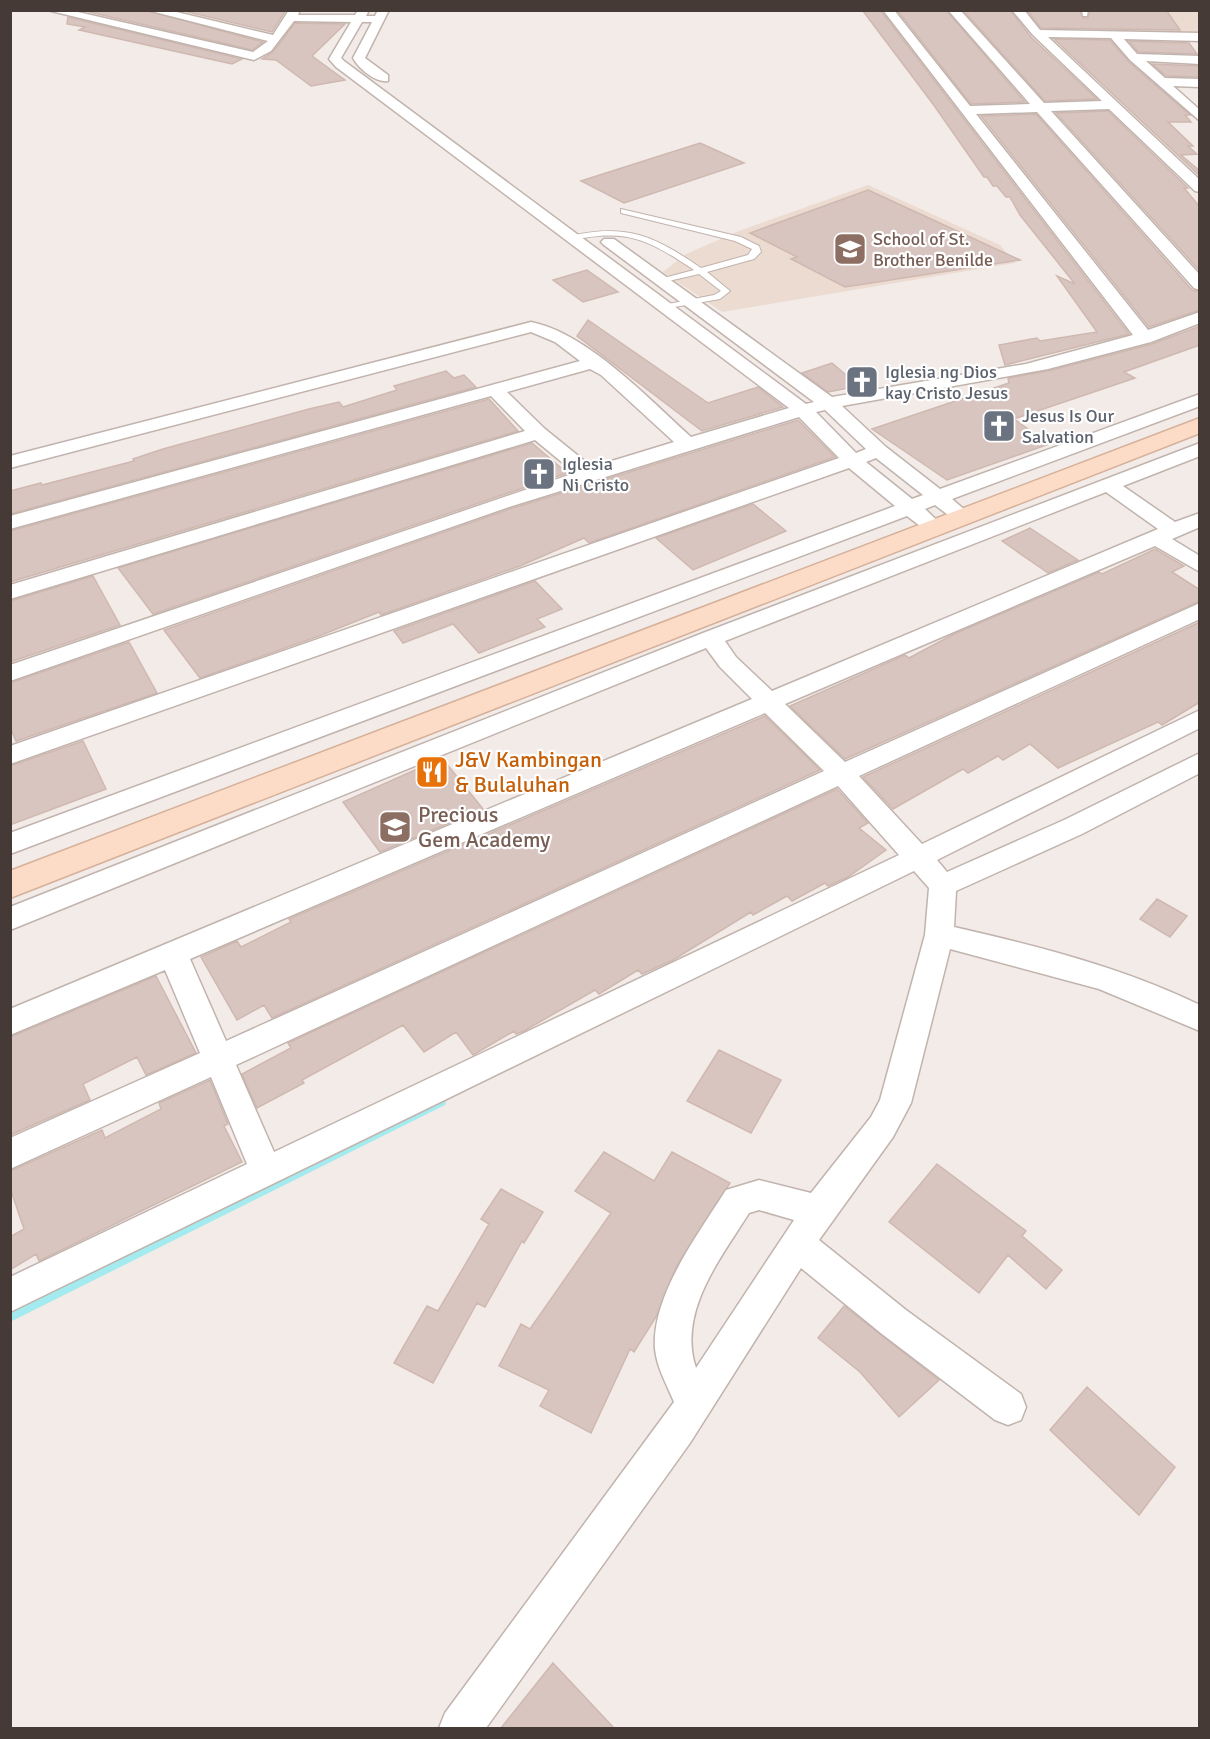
<svg xmlns="http://www.w3.org/2000/svg" width="1210" height="1739" font-family="Signika,sans-serif">
<rect width="100%" height="100%" fill="#f3ebe7"/>
<path fill="#ecdbd1" d="M1023 11H1199V36L1040 32Z
M868 185 1000 245 1015 263 722 312 663 272 686 254 739 231Z"/>
<g fill="none" stroke-linecap="round" stroke-linejoin="round">
<path fill="#a4ebef" fill-rule="evenodd" d="M441 1097 445 1099 446 1102 445 1105 10 1322V1310Z"/>
</g>
<path fill="#d8c5c0" stroke="#cfb8b0" stroke-width="1.5" d="M81 10H145L263 42 252 50Z
M180 10H286L272 32Z
M897 10H946L1025 102 971 104Z
M963 10H1010L1031 37 1097 99 1045 101Z
M1027 10H1080L1083 18H1088L1090 10H1166L1180 30 1041 28Z
M863 11H881L1129 334 1005 365 999 345 1037 338 1040 341 1097 332 1057 276 1075 284 1020 215 1010 197H1006L997 186H993L987 177H984L933 104Z
M68 17 242 59 232 64 79 30 85 27 67 24Z
M295 23 345 24 312 56 345 80 311 86 276 60 262 59 273 52Z
M1054 39 1110 40 1129 62 1190 115H1185L1191 122H1168L1193 146H1188L1197 154 1181 155 1200 171V176Z
M1129 41 1189 43 1197 54 1138 52Z
M1152 64 1200 66V77L1166 76Z
M1108 111 1188 188H1184L1200 207V271L1056 113Z
M1036 114 1192 290 1200 292V310L1149 327 981 116Z
M700 143 744 163 624 203 581 181Z
M868 190 1020 260 845 287 791 259 797 257 750 233Z
M587 270 618 292 583 302 553 280Z
M588 320 708 403 758 387 783 407 702 431 577 336Z
M1200 326V345L1124 372 1135 378 1014 419 1049 444 947 480 872 429 1009 383 1008 378 1048 371 1152 344Z
M832 363 859 386 828 392 802 373Z
M446 371 454 378 464 375 476 387 10 514V491L41 483 42 485 134 461 133 459 163 449 309 409 339 402 343 407 397 390 394 386Z
M489 399 518 431 10 582V531Z
M798 420 835 457 589 543 584 538 520 566 381 615 379 612 319 636 200 678 164 630 510 509Z
M532 443 567 473 153 614 118 568Z
M753 504 786 531 693 570 656 538Z
M1030 528 1078 560 1048 573 1002 541Z
M1155 549 1184 566 1172 572 1200 590V601L845 759 790 706 905 655 909 658 954 634 1099 572 1102 574Z
M93 576 120 625 10 662V601Z
M535 581 562 609 537 619 545 627 479 653 453 624 403 643 394 631Z
M1200 622V702L1162 725 1158 722 1058 768 1030 744 1003 760 998 756 968 773 963 769 893 809 863 777Z
M129 642 157 693 16 741 10 727V683Z
M765 716 820 770 272 1018 264 1005 237 1020 201 957 237 941 241 947 291 922 289 919Z
M83 741 106 789 10 825V766Z
M442 758 483 809 380 852 343 802Z
M837 789 868 823 859 828 886 850 848 877 828 886 825 883 792 901 787 896 753 915 751 912 673 960 642 974 638 970 599 994 595 990 524 1031 516 1034 514 1031 473 1055 456 1032 424 1052 403 1025 302 1080 304 1083 257 1108 242 1074 291 1048 288 1043Z
M1157 899 1187 916 1170 937 1140 919Z
M156 976 196 1053 146 1075 137 1057 83 1084 90 1100 10 1135V1037Z
M719 1050 781 1080 751 1133 687 1101Z
M210 1080 228 1124 224 1126 242 1162 39 1261 36 1254 10 1270V1237L24 1229 10 1188V1171L102 1130 105 1138 161 1109 159 1103Z
M604 1152 654 1181 672 1152 730 1183 677 1265 656 1317 634 1352 630 1349 591 1433 540 1406 549 1390 499 1366 521 1324 530 1329 611 1213 575 1191Z
M937 1164 1026 1231 1022 1236 1062 1270 1046 1289 1008 1255 979 1293 889 1222Z
M501 1189 543 1212 524 1243 522 1241 485 1307 477 1303 433 1383 394 1363 427 1306 438 1311 489 1224 481 1219Z
M844 1306 939 1380 899 1417 860 1372 818 1338Z
M1087 1387 1175 1467 1139 1515 1050 1430Z
M553 1663 614 1728H501Z"/>
<g fill="none" stroke-linecap="round" stroke-linejoin="round">
<g stroke="#c1b3ad" stroke-width="2">
<path id="lane" d="M1082 10H1088L1087 16H1083Z
M621 209 741 237 759 246 761 252 754 259 707 272 730 291 720 299 663 309V305L714 295 721 291 699 274 660 283V279L694 270C649 240 627 228 573 240L569 238 570 236C628 223 654 236 701 268L748 255 752 249 735 241 621 213Z"/>
</g>
<g stroke="#c1b3ad" stroke-width="3">
<path id="street" d="M47 10H69L253 52 268 41 147 10H168L273 35 289 10H300L298 15H355L358 10H369L366 16H375L378 10H389L365 58 388 75V81C376 83 359 69 353 58L372 22H362L341 58 344 61 806 404 814 402 604 245 601 242 604 239H614L832 397 1026 364 1133 335 883 10H894L970 106 1030 104 948 10H960L1044 103 1102 101 1033 35 1012 10H1024L1040 30 1200 33V41L1124 39 1137 54 1200 56V64L1146 61 1165 78 1200 79V87L1173 86 1200 110V121L1130 60 1111 38 1048 37 1200 180V192L1195 191 1109 109 1051 111 1200 275V290L1194 288 1037 112 976 114 1148 330 1200 312V323L1151 342 1048 369 842 406 886 447 940 489 1200 394V406L952 499 973 517 970 521H956L935 505 925 509 945 528 942 532H928L907 516 10 854V833L895 506 849 468 10 764V746L839 458 799 417 509 507 10 681V665L575 473 535 440 10 599V585L525 431 491 396 10 529V516L580 361 555 342 531 332 10 468V456L531 322C587 333 649 399 691 437L789 408 336 67 329 59 351 22 294 21 271 51 254 60ZM590 369 601 375 674 442 592 467 545 429 507 392ZM825 410 866 449 856 453 816 412ZM876 458 923 495 912 499 866 462Z
M1200 443V456L1123 486 1175 522 1200 513V527L1172 539 1200 556V572L1155 546 785 704 845 762 1200 603V619L859 776 922 844 1200 710V728L937 860 947 872 1064 820 1200 753V773L1082 834 956 891 954 927C1038 946 1121 967 1200 1005V1031L1099 989 950 949 911 1103 893 1137 819 1240 906 1310 1021 1394 1026 1407 1021 1420 1008 1425 995 1420 882 1334 801 1268 690 1443 486 1728H439L445 1713 674 1402C667 1385 657 1368 655 1349 651 1296 699 1233 726 1190L759 1180 811 1193 871 1117 880 1100 925 935 929 888 914 871 10 1312V1277L247 1164 211 1077 10 1169V1138L200 1053 165 970 10 1035V1009L752 699 720 667 706 648 10 930V907L703 633ZM1106 492 1158 529 772 691 736 657 725 641ZM765 713 824 771 226 1041 190 959ZM838 786 899 855 274 1152 236 1065ZM759 1210 794 1220 696 1368C677 1312 721 1258 749 1213Z"/>
</g>
<g stroke="#d5b09a" stroke-width="3">
<path id="secondary" d="M1200 418V433L10 898V871Z"/>
</g>
<use href="#lane" fill="#fff" fill-rule="evenodd"/>
<use href="#street" fill="#fff" fill-rule="evenodd"/>
<use href="#secondary" fill="#fddcc7" fill-rule="evenodd"/>
</g>
<defs>
<g id="school-square" transform="scale(1.725)"><rect x="-9" y="-9" width="18" height="18" rx="4" fill="#8d6e63" stroke="#fff"/><path d="M0-5L7-2L0 1L-7-2ZM-4 1L0 2.5L4 1V4Q0 6-4 4Z" fill="#fff"/></g>
<g id="church-square" transform="scale(1.725)"><rect x="-9" y="-9" width="18" height="18" rx="4" fill="#6b7280" stroke="#fff"/><path d="M-1.2-6h2.4v3.5h3.3v2.4h-3.3V6h-2.4V-.1h-3.3v-2.4h3.3Z" fill="#fff"/></g>
<g id="restaurant-square" transform="scale(1.725)"><rect x="-9" y="-9" width="18" height="18" rx="4" fill="#e8710a" stroke="#fff"/><path d="M-5-6h1v4h1v-4h1v4h1v-4h1v5L-1.5 .5V6h-2V.5L-5-1ZM5-6V6H3V1.5H1.5Q1.5-4 5-6Z" fill="#fff"/></g>
</defs>
<g fill-rule="evenodd">
<use href="#school-square" x="850" y="249"/>
<use href="#church-square" x="862" y="382"/>
<use href="#church-square" x="999" y="426"/>
<use href="#church-square" x="539" y="474"/>
<use href="#restaurant-square" x="432" y="772"/>
<use href="#school-square" x="395" y="827"/>
</g>
<g text-anchor="middle" dominant-baseline="central" stroke-width="4.5" stroke-linejoin="round" paint-order="stroke">
<g font-size="18" fill="#785e54" stroke="#fff" text-anchor="start">
<text x="873" y="239">School of St.<tspan x="873" dy="21">Brother Benilde</tspan></text>
</g>
<g font-size="18" fill="#5b616d" stroke="#fff" text-anchor="start">
<text x="885" y="372">Iglesia ng Dios<tspan x="885" dy="21">kay Cristo Jesus</tspan></text>
<text x="1022" y="416">Jesus Is Our<tspan x="1022" dy="21">Salvation</tspan></text>
<text x="562" y="464">Iglesia<tspan x="562" dy="21">Ni Cristo</tspan></text>
</g>
<g font-size="22" fill="#c56008" stroke="#fff" text-anchor="start">
<text x="455" y="759">J&amp;V Kambingan<tspan x="455" dy="25">&amp; Bulaluhan</tspan></text>
</g>
<g font-size="22" fill="#785e54" stroke="#fff" text-anchor="start">
<text x="418" y="814">Precious<tspan x="418" dy="25">Gem Academy</tspan></text>
</g>
</g>
<rect width="1210" height="1739" fill="none" stroke="#463a36" stroke-width="24"/>
</svg>
